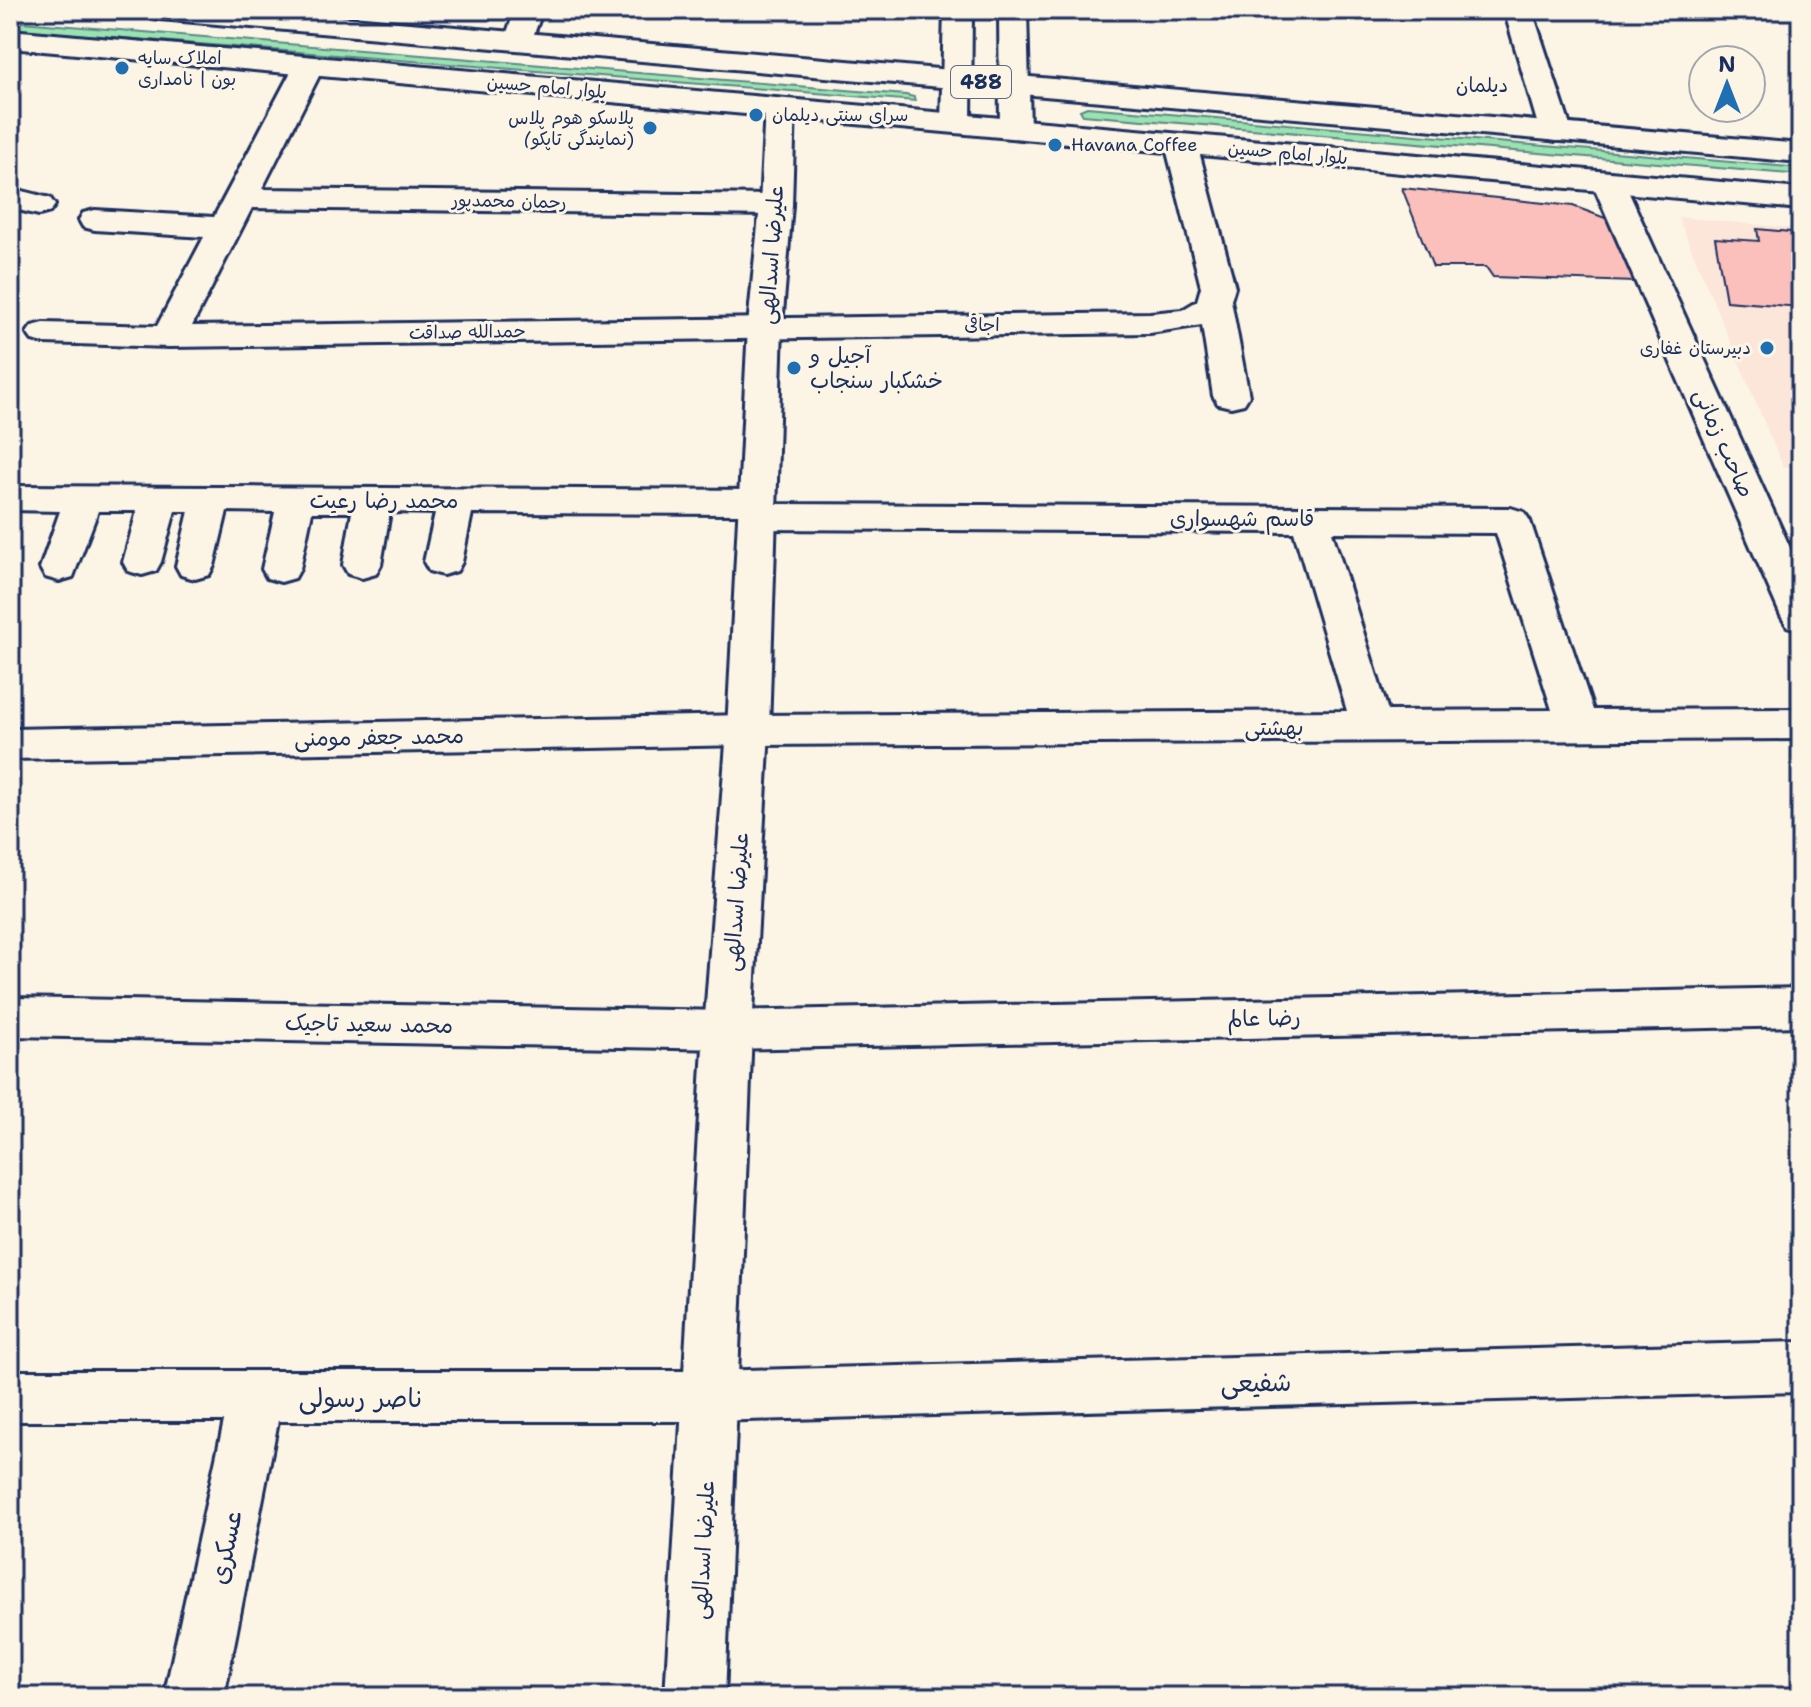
<svg xmlns="http://www.w3.org/2000/svg" width="1811" height="1707" font-family="'Shantell Sans','Playpen Sans Arabic',sans-serif">
<rect width="100%" height="100%" fill="#fcf5e5"/>
<filter id="ink" filterUnits="userSpaceOnUse"><feTurbulence type="fractalNoise" baseFrequency=".0125" numOctaves="2"/><feDisplacementMap in="SourceGraphic" scale="16" xChannelSelector="R" yChannelSelector="G"/><feConvolveMatrix kernelMatrix="1 2 1 2 8 2 1 2 1" color-interpolation-filters="sRGB"/></filter>
<g filter="url(#ink)">
<path fill="#fce5d9" d="M1678 217 1801 229V467H1783Z"/>
<path fill="#9ae2b0" stroke="#5a8887" stroke-width="2" d="M10 21 906 95 914 97 915 101 10 29Z
M1087 107 1801 168V175L1083 115 1080 110Z"/>
<path fill="#fcc0bc" stroke="#1b2f5e" stroke-width="2" d="M1402 188 1573 206 1608 219 1634 282 1493 277 1486 267H1433Z
M1757 229 1801 233V307L1726 301 1715 238 1759 241Z"/>
<g fill="none" stroke-linecap="round" stroke-linejoin="round">
<g stroke="#1b2f5e" stroke-width="6">
<path id="minor" d="M515 10H543L529 47 519 50 509 47 504 41Z
M309 57 320 60 324 66 262 189 776 195 787 198 792 205 787 212 776 215 252 208 192 326 1150 313 1182 310 1197 301 1201 287 1165 144 1170 137 1181 135 1192 137 1197 144 1235 287 1231 300 1249 396 1244 404 1231 407 1218 404 1213 396 1202 325 1150 333 169 347 44 343 32 340 27 333 32 326 44 323 157 326 204 237 95 230 83 227 79 220 83 213 95 210 214 217 294 66 298 60Z
M10 188 50 198 55 205 50 212 39 215 10 208Z
M10 486 759 490 772 493 777 504 1511 508 1524 512 1530 521 1593 710 1801 709V739L748 745 10 759V729L748 715 1347 711 1294 532 758 529 745 525 740 514 472 513 462 562 457 571 443 575 429 571 424 562 435 513 390 512 381 565 376 574 362 578 348 574 343 565 352 512H312L300 569 295 578 281 582 267 578 262 569 275 512 227 511 214 566 209 575 195 579 181 575 176 566 189 511H175L161 562 156 571 142 575 128 571 123 562 137 511H98L73 577 59 581 45 577 40 568 60 511 10 510ZM1332 532 1496 533 1552 710 1388 711Z
M1801 988V1026L728 1049 10 1036V998L728 1011Z
M1801 1342V1392L711 1421H278L224 1697H164L224 1421H10V1371H711Z"/>
</g>
<g stroke="#1b2f5e" stroke-width="6">
<path id="tertiary" d="M944 10H972L971 123 967 130 956 132 945 130 941 123Z
M999 10H1027L1030 129 1026 136 1015 138 1004 136 1000 129Z
M1504 10H1532L1572 132 1567 139 1556 141 1545 139 1540 132Z
M780 99 791 102 795 108 792 205 782 326 769 730 752 1030 725 1697H665L704 1030 727 730 748 326 760 205 765 108 769 102Z
M1608 172 1619 175 1624 182 1801 572V630L1787 626 1781 616 1592 182 1597 175Z"/>
</g>
<g stroke="#1b2f5e" stroke-width="6">
<path id="primary" d="M146 10H260L1801 144V162L160 19 150 16Z
M10 30 1801 189V209L10 48Z"/>
</g>
<use href="#minor" fill="#fcf5e5" fill-rule="evenodd"/>
<use href="#tertiary" fill="#fcf5e5" fill-rule="evenodd"/>
<use href="#primary" fill="#fcf5e5" fill-rule="evenodd"/>
</g>
</g>
<g fill="#1f6fb2" stroke="#fcf5e5" stroke-width="3">
<circle cx="122" cy="68" r="8"/>
<circle cx="756" cy="115" r="8"/>
<circle cx="650" cy="128" r="8"/>
<circle cx="1055" cy="145" r="8"/>
<circle cx="1767" cy="348" r="8"/>
<circle cx="794" cy="368" r="8"/>
</g>
<g text-anchor="middle" dominant-baseline="central" stroke-width="6" stroke-linejoin="round" paint-order="stroke">
<g font-size="18" fill="#1b2f5e" stroke="#fcf5e5" text-anchor="start">
<text x="138" y="58">املاک سایه<tspan x="138" dy="21">بون | نامداری</tspan></text>
<text x="772" y="115">سرای سنتی دیلمان</text>
<text x="634" y="118" text-anchor="end">پلاسکو هوم پلاس<tspan x="634" dy="21">(نمایندگی تاپکو)</tspan></text>
<text x="1071" y="145">Havana Coffee</text>
<text x="1751" y="348" text-anchor="end">دبیرستان غفاری</text>
</g>
<g font-size="18" fill="#1b2f5e" stroke="#fcf5e5">
<text transform="translate(547 87) rotate(5)">بلوار امام حسین</text>
<text transform="translate(1288 153) rotate(5)">بلوار امام حسین</text>
<text transform="translate(509 201) rotate(1)">رحمان محمدپور</text>
<text x="982" y="325">اجاقی</text>
<text transform="translate(467 332) rotate(-1)">حمدالله صداقت</text>
</g>
<rect fill="#fcf5e5" stroke="#5e6a86" stroke-width="2" x="951" y="66" width="60" height="32" rx="6"/>
<g font-size="20" font-weight="bold" fill="#1b2f5e">
<text x="981" y="82">488</text>
</g>
<g font-size="20" fill="#1b2f5e" stroke="#fcf5e5">
<text x="1482" y="85">دیلمان</text>
</g>
<g font-size="22" fill="#1b2f5e" stroke="#fcf5e5">
<text transform="translate(771 255) rotate(-86)">علیرضا اسدالهی</text>
<text transform="translate(1724 443) rotate(66)">صاحب زمانی</text>
<text x="384" y="500">محمد رضا رعیت</text>
<text x="1242" y="518">قاسم شهسواری</text>
<text x="1274" y="727">بهشتی</text>
<text transform="translate(379 737) rotate(-1)">محمد جعفر مومنی</text>
<text transform="translate(736 902) rotate(-86)">علیرضا اسدالهی</text>
<text transform="translate(1264 1018) rotate(-1)">رضا عالم</text>
<text transform="translate(369 1024) rotate(1)">محمد سعید تاجیک</text>
<text transform="translate(703 1550) rotate(-87)">علیرضا اسدالهی</text>
</g>
<g font-size="22" fill="#1b2f5e" stroke="#fcf5e5" text-anchor="start">
<text x="810" y="355">آجیل و<tspan x="810" dy="25">خشکبار سنجاب</tspan></text>
</g>
<g font-size="26" fill="#1b2f5e" stroke="#fcf5e5">
<text transform="translate(1256 1382) rotate(-1)">شفیعی</text>
<text x="361" y="1397">ناصر رسولی</text>
<text transform="translate(225 1547) rotate(-78)">عسکری</text>
</g>
</g>
<rect width="1811" height="1707" fill="none" stroke="#fcf5e5" stroke-width="40"/>
<rect x="20" y="20" width="1771" height="1667" fill="none" stroke="#1b2f5e" stroke-width="3" filter="url(#ink)"/>
<g transform="translate(1727 84)"><circle r="38" fill="#fcf5e5" stroke="#a2a6af" stroke-width="2"/>
<path d="M0-6L14 30L0 20L-14 30Z" fill="#1f6fb2"/>
<text y="-12" font-size="22" font-weight="bold" text-anchor="middle" fill="#1b2f5e">N</text>
</g>
</svg>
